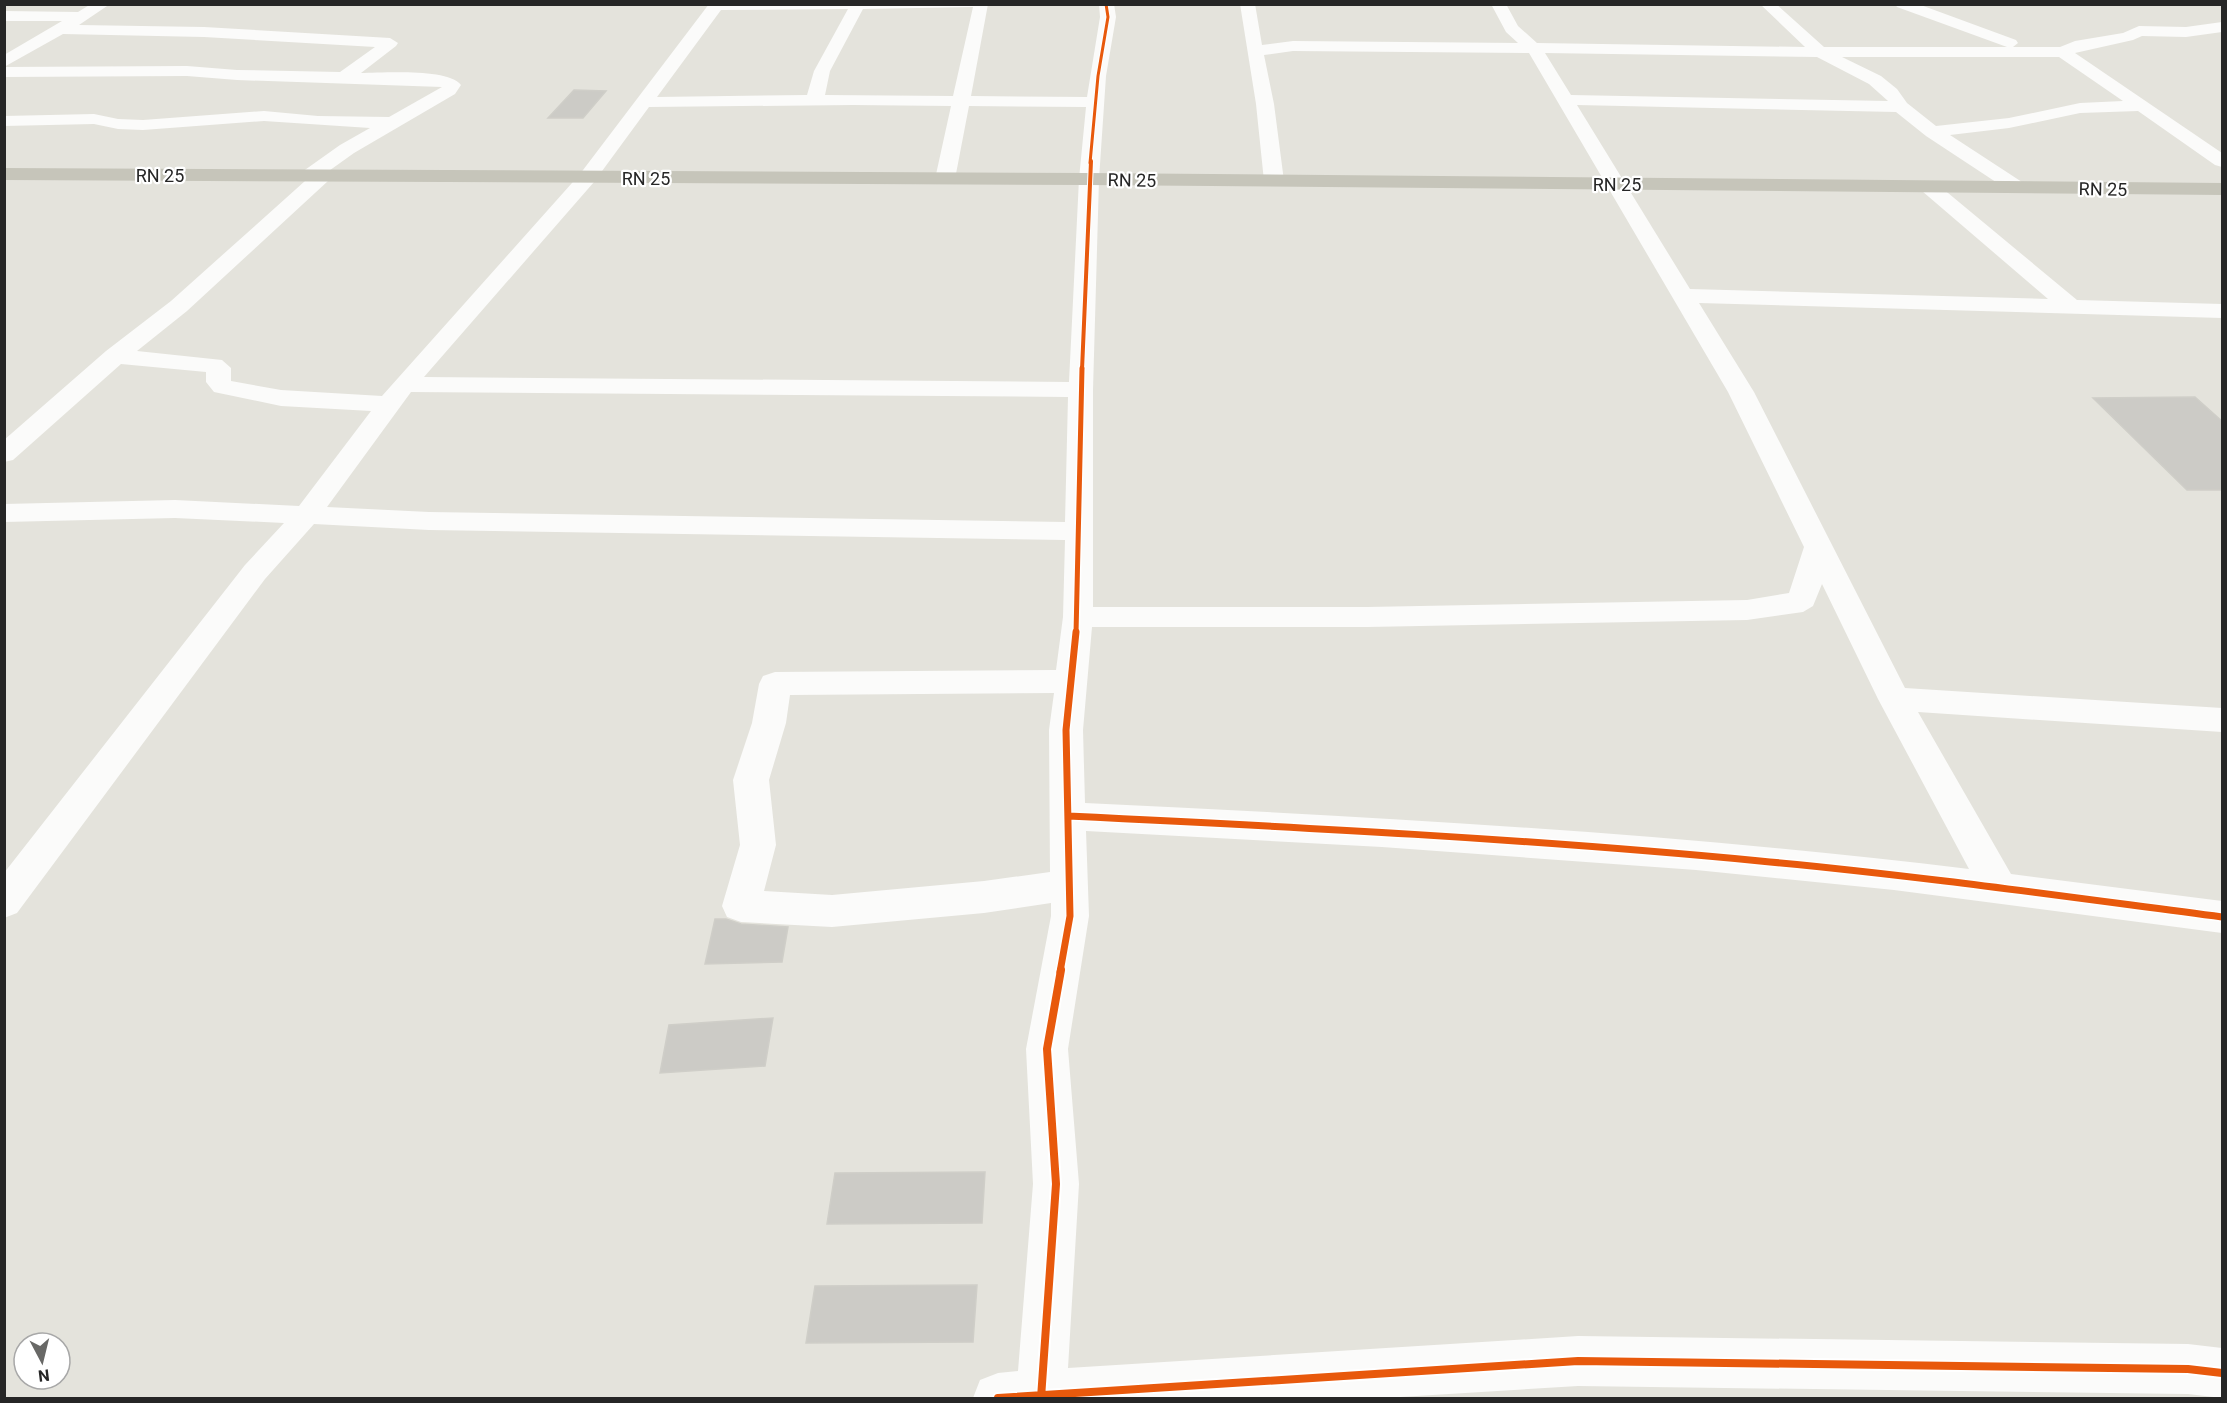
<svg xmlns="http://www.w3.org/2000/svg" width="2227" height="1403" font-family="Roboto,sans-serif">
<rect width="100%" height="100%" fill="#e4e3dc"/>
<path fill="#cccbc6" stroke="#cfcec8" stroke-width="1.5" d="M574 90 606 91 583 118H548Z
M2195 397 2223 422V490H2187L2093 398Z
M715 919H726L741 924 788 927 782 962 705 964Z
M773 1018 765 1066 660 1073 669 1025Z
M985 1172 982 1223 827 1224 835 1173Z
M977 1285 973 1342 806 1343 815 1286Z"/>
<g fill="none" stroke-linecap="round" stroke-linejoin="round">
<path fill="#fbfbfa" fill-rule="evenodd" d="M91 4H110L79 25 204 27 390 38 398 43 396 46 361 73C383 73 448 68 461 85L455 94 354 153 326 173 331 177 328 181 187 311 137 351 222 360 231 368V381L281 390 382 396 580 174 709 4H988L971 96 1087 97 1100 17 1099 4H1114L1116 17 1106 76 1099 179 1093 390V607H1367L1747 600 1789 593 1804 547 1728 392 1529 53 1293 51 1264 55 1274 104 1284 181 1281 185H1267L1264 181 1256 104 1240 4H1255L1262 45 1293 41 1518 43 1506 32 1491 4H1506L1518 26 1537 43 1805 47 1760 4H1776L1824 47H2007L1897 7 1895 4H1918L2016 40 2018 43 2013 47H2060L2075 41 2123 33 2139 26 2186 27 2222 22V32L2186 37 2142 36 2133 40 2075 53 2222 153V167L2215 165 2138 111 2080 113 2009 128 1950 135 2025 184 2028 188 2025 192H2011L1926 136 1896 112 1577 105 1690 289 2048 299 1922 191 1919 187 1922 183H1936L2077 300 2222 304V318L1699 303 1754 392 1905 688 2222 708V732L1918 712 2011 874 2222 901V933L1894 890 1696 870 1382 847 1086 831 1089 916 1068 1049 1079 1184 1068 1368 1578 1336 2188 1344 2222 1348V1398L2188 1394 1578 1386 1384 1398H973L980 1380 998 1373 1018 1371 1033 1184 1026 1049 1051 916V903L984 913 832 927 741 922 727 917 722 906 740 845 733 780 752 723 759 684 763 676 775 672 1056 670 1063 617 1065 540 429 530 314 524 265 579 17 913 4 918V873L245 565 284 523 175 518 4 522V504L175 500 299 506 371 411 281 406 214 392 206 382V372L121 364 13 460 4 462V440L106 351 171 301 305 181 299 176 302 172 340 145 370 128 264 121 143 130 118 129 94 124 4 126V116L94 114 118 119 143 120 264 111 318 116 389 117 442 87 237 80 187 76 4 77V67L187 66 237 70 340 72 375 47 204 37 63 34 4 67V55L62 21H4V11L78 12ZM973 7 953 96 825 95 830 71 863 9ZM848 9 814 71 807 95 657 97 721 10ZM1545 53 1817 57 1869 84 1888 101 1571 95ZM1842 57H2059L2123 101 2080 103 2009 118 1936 126 1907 103 1897 89 1881 76ZM853 105 951 106 935 179 938 183H952L955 179 969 106 1086 107 1079 179 1069 382 424 377 594 182 649 107ZM411 392 1068 397 1065 522 429 512 327 507ZM1822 584 1878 699 1969 869C1676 833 1380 817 1085 803L1083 730 1092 627H1367L1747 620 1803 612 1813 606ZM1054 693 1049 730 1050 872 984 881 832 895 764 891 776 845 769 780 786 723 790 695Z"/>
<path fill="#c6c5ba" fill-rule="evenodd" d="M4 168 1089 173 2222 183V195L1089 185 4 180Z"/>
<g stroke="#fff" stroke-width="5">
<path id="cycleway-far4" d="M1090 163 1098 76 1108 17 1106 4"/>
</g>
<g stroke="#fff" stroke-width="6">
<path id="cycleway-far3" d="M1082 370 1091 161"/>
</g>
<g stroke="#fff" stroke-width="8">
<path id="cycleway-far2" d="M1076 634 1082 368"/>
</g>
<g stroke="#fff" stroke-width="10">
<path id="cycleway-far1" d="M1068 816C1299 827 1530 839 1760 861 1914 875 2068 897 2222 917
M1060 972 1070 916 1066 730 1076 632"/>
</g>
<g stroke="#fff" stroke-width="12">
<path id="cycleway" d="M998 1398 1578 1361 2188 1369 2222 1373
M1041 1398 1056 1184 1047 1049 1061 970"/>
</g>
<use href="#cycleway-far4" stroke="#e8590c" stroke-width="3"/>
<use href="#cycleway-far3" stroke="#e8590c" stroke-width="4"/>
<use href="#cycleway-far2" stroke="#e8590c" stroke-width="5"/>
<use href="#cycleway-far1" stroke="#e8590c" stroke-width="7"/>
<use href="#cycleway" stroke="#e8590c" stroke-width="8"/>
</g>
<g text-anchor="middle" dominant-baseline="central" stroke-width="4.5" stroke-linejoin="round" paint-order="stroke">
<g font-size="18" fill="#262626" stroke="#fff">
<text x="160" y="175">RN 25</text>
<text x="646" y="178">RN 25</text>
<text transform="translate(1132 180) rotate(1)">RN 25</text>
<text x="1617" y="184">RN 25</text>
<text transform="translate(2103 189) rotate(1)">RN 25</text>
</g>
</g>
<rect width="2227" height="1403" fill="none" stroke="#262626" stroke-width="12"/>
<g transform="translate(42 1361) rotate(173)"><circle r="28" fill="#ffffff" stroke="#a8a8a8" stroke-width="1.5"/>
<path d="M0-4.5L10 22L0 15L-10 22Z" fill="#686866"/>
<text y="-9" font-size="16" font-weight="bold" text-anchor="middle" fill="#262626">N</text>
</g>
</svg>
